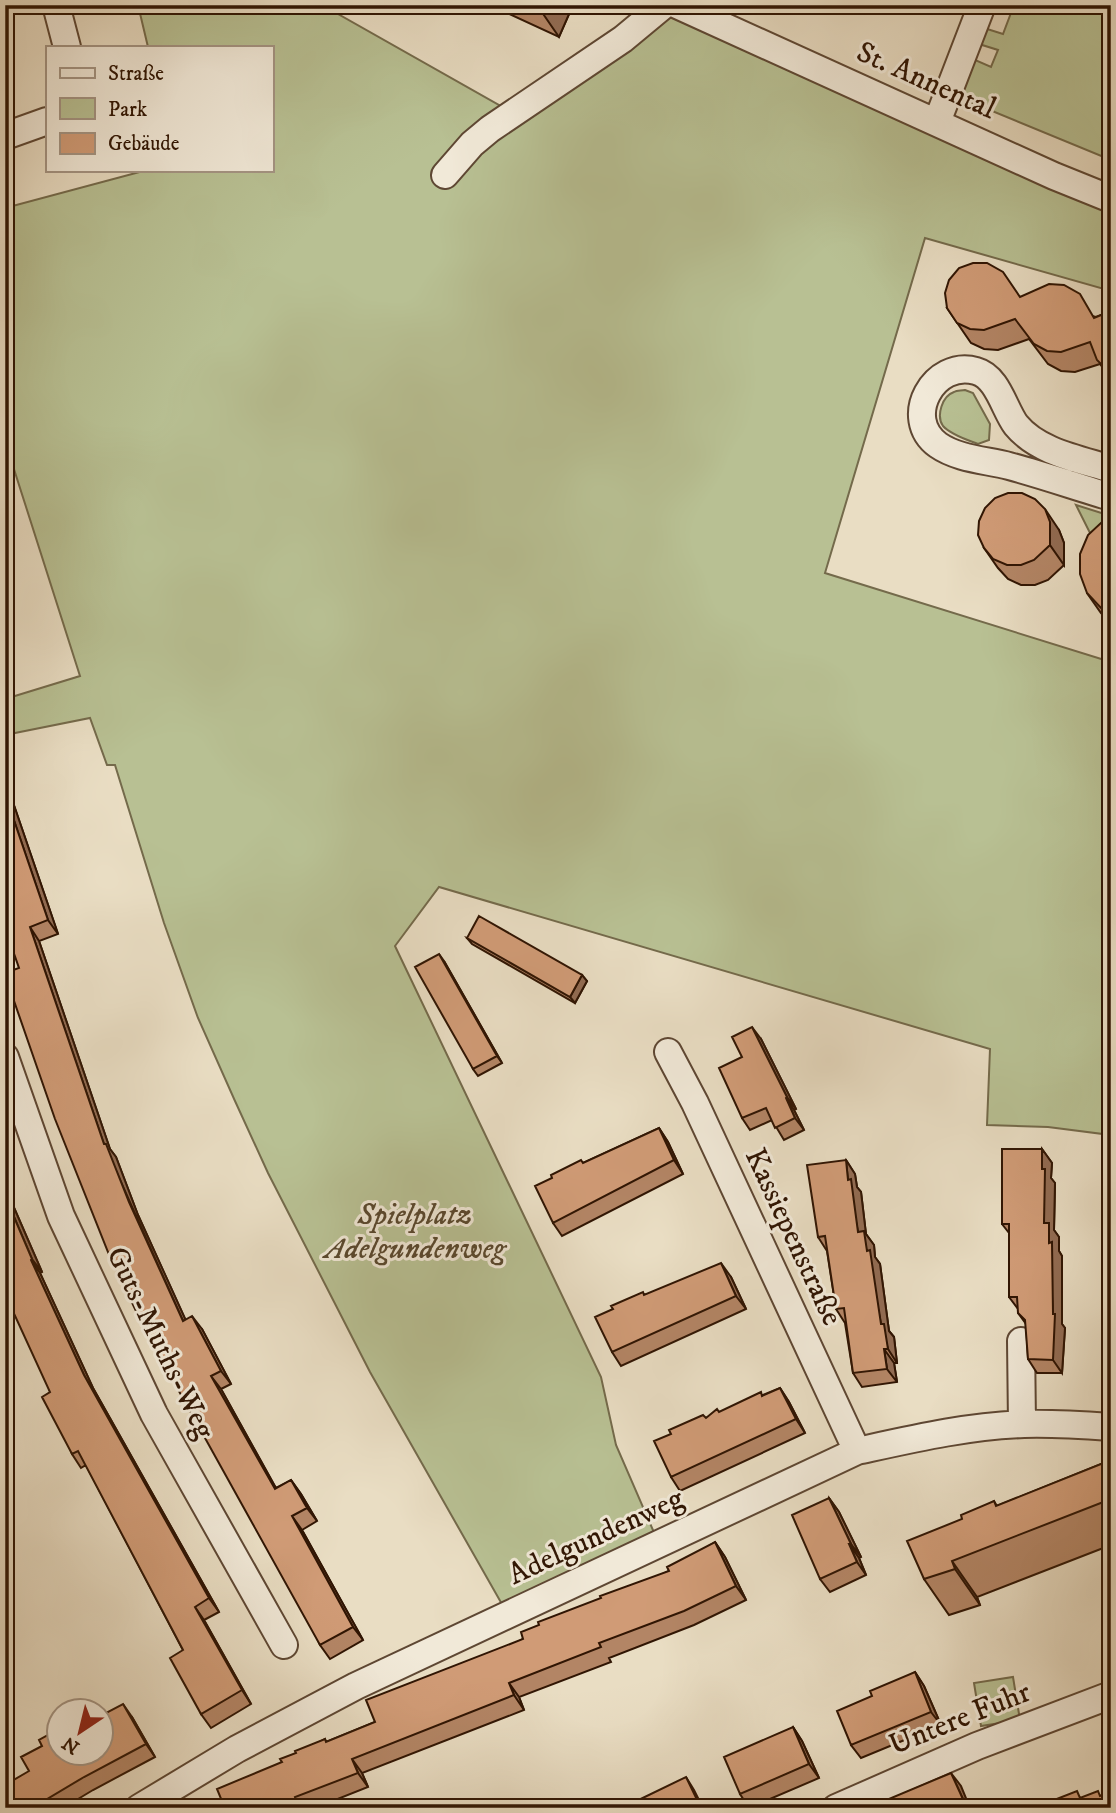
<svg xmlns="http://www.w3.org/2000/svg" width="1116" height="1813" font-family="'IM FELL DW Pica',serif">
<rect width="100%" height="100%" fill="#e9ddc3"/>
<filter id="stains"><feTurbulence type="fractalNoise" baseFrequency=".00286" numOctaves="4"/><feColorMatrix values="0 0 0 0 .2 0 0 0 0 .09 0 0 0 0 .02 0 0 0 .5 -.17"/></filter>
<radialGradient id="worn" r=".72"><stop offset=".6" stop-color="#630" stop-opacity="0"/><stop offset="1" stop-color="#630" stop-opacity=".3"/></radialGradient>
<path fill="#b8c093" stroke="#746a4b" stroke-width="2" d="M138 5H322L508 110 671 17 1047 187 1111 210V291L925 238 825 573 1111 662V1135L1048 1127 987 1125 990 1049 439 887 395 946 601 1377 616 1445 659 1544 507 1613 370 1372 268 1173 235 1101 198 1018 164 923 115 765H107L90 718 5 735V699L80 676 5 441V208L147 170H271V47H148Z
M1014 5H1111V160L958 97 973 59 991 67 998 50 979 44 984 28 1003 34Z
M965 390 973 393 990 424 989 440 978 444C968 440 951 435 943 426 936 416 942 396 954 392 957 390 961 391 965 390Z
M1076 505 1111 516V542L1091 535Z
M1013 1677 1020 1720 981 1726 974 1683Z"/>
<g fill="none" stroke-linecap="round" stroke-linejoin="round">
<g stroke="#5e4733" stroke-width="30">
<path id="minor" d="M56 5 67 47
M677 5 1054 176 1111 199
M937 122 982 5
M5 136 47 121
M445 175 472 144 490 129 623 39 664 5
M1111 469C1079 459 1038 452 1016 425 1004 409 998 377 976 371 934 359 901 418 938 445 958 459 986 460 1009 466 1043 475 1077 487 1111 497
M668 1052 695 1103 857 1451
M5 1057 61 1216 154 1414 284 1645
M1021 1341 1022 1424
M139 1808 237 1749 356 1686 857 1451C912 1439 967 1426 1024 1424 1053 1423 1082 1425 1111 1427
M836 1808 977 1746 1111 1695"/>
</g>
<use href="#minor" stroke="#f1e9d8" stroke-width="26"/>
</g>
<path fill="#b38565" stroke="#301503" stroke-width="2" d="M490 5H573L559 37Z
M1020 297 1096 317 1111 311V379L1100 364 1075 372 1061 371 1048 364 1029 339 998 350 984 349 971 343 947 308Z
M1111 518V623L1101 613 1087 593Z
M1059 530 1064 543V565L1048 580 1035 585H1021L1008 579 998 568 984 548Z
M5 779 58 934 39 941 110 1149 116 1157 138 1215 185 1319 202 1329 231 1384 221 1389 276 1488 291 1480 301 1494 317 1521 302 1530 363 1640 330 1659 320 1645 19 968Z
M467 938 582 975 587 981 575 1003 472 944Z
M444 961 502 1063 478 1076 473 1069Z
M761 1039 796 1109 794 1110 804 1130 784 1140 772 1120 750 1130 742 1118V1057Z
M659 1128 668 1142 683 1174 562 1236 553 1223 583 1163Z
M1042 1149 1052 1163 1051 1178 1055 1183 1054 1230 1059 1237V1251L1062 1256V1324L1065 1328 1062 1373H1037L1028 1359 1026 1324 1018 1313V1309L1009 1297V1233L1002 1224Z
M846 1160 855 1174 857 1187 861 1192 866 1234 874 1245 875 1257 880 1264 889 1331 894 1337 897 1363H894L897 1382 862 1387 853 1373 845 1323 836 1309 827 1251 818 1237Z
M5 1187 42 1272 40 1273 93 1388 219 1612 204 1620 251 1704 211 1728 201 1714 183 1650 86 1465 81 1468 72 1454 50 1392Z
M731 1277 746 1309 621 1366 612 1352 644 1295Z
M780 1388 789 1402 805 1433 680 1491 671 1477 706 1418Z
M1111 1460V1545L977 1597 980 1605 949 1615 924 1579 962 1519 994 1501 997 1506Z
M829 1498 839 1512 861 1557 859 1558 866 1575 830 1592 820 1579Z
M715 1542 725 1557 746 1600 694 1625 609 1658 611 1662 519 1697 524 1710 362 1773 368 1787 315 1808H211L282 1762 325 1739 326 1742 375 1722 523 1639 669 1571Z
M915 1672 924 1686 941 1725 861 1758 851 1745 872 1696Z
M132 1717 155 1757 93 1790 63 1808H5L60 1754Z
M793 1727 802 1741 819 1778 749 1808 740 1794Z"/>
<path fill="#926c53" stroke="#301503" stroke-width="2" d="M537 5H573L559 37Z
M1045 509 1059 530 1064 543V565L1050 545Z
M5 779 58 934 48 920 5 794Z
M30 927 39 941 110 1149 116 1157 138 1215 192 1334 183 1321 104 1144Z
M439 954 444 961 502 1063 497 1056Z
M582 975 587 981 575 1003 570 997Z
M752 1027 761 1039 796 1109 787 1097Z
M786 1098 794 1110 804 1130 795 1118Z
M659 1128 668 1142 683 1174 674 1160Z
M1042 1149 1052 1163 1051 1178 1055 1183 1054 1230 1059 1237V1251L1062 1256V1324L1065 1328 1062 1373 1053 1360V1314L1049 1243 1044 1223 1042 1169Z
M846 1160 855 1174 857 1187 861 1192 866 1234 874 1245 875 1257 880 1264 889 1331 894 1337 897 1363 888 1349 881 1324 867 1251 858 1232 848 1180Z
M5 1187 42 1272 32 1259 5 1196Z
M31 1260 40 1273 93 1388 219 1612 209 1598 84 1375Z
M721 1263 731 1277 746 1309 736 1296Z
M192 1316 202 1329 231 1384 221 1371Z
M884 1349 894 1363 897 1382 887 1369Z
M211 1376 221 1389 284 1503 275 1489Z
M780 1388 789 1402 805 1433 796 1419Z
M291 1480 301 1494 317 1521 307 1508Z
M829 1498 839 1512 861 1557 851 1544Z
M292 1516 302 1530 363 1640 353 1627Z
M715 1542 725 1557 746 1600 736 1586Z
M849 1544 859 1558 866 1575 857 1562Z
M952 1561 977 1597 980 1605 955 1569Z
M195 1607 204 1620 251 1704 242 1690Z
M915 1672 924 1686 941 1725 931 1712Z
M509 1683 519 1697 524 1710 514 1695Z
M123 1704 132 1717 155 1757 146 1744Z
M793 1727 802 1741 819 1778 809 1764Z
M352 1759 362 1773 368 1787 358 1773Z
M951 1773 961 1786 970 1808H967Z
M686 1777 694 1790 703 1808H701Z"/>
<path fill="#d09b76" stroke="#301503" stroke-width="2" d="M973 263H987L1003 272 1020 297 1049 284 1064 285 1080 294 1094 318 1111 311V372L1107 370 1097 360 1090 342 1061 352 1047 351 1034 344 1015 319 984 330 970 329 957 323 947 308 945 293 949 280 959 268Z
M1008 493H1022L1035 499 1045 509 1050 522V545L1034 560 1021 565H1007L993 559 984 548 978 535 979 521 985 508 995 498Z
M1111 518V612L1101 608 1087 593 1080 574V554L1088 535 1103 521Z
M5 794 48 920 30 927 104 1144H106L129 1202 183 1321 192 1316 221 1371 211 1376 275 1489 291 1480 307 1508 292 1516 353 1627 320 1645 145 1330 108 1252 55 1119 5 975V973L19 968 5 928Z
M479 916 582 975 570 997 467 938Z
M439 954 497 1056 473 1069 415 967Z
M752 1027 787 1097 786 1098 795 1118 775 1128 766 1108 742 1118 719 1068 742 1057 732 1037Z
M659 1128 674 1160 553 1223 535 1186 552 1178 551 1175 581 1160 583 1163Z
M1002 1149H1042V1169H1045L1044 1223H1049V1243L1052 1242 1053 1314H1055L1053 1360 1028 1359 1025 1320 1018 1313 1017 1297H1009V1224H1002Z
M846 1160 848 1180 851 1179 858 1232 864 1231 867 1251 870 1250 881 1324H884L888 1349H884L887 1369 853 1373 844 1308 836 1309 825 1236 818 1237 807 1165Z
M5 1196 32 1259 31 1260 84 1375 209 1598 195 1607 242 1690 201 1714 170 1658 183 1650 78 1451 72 1454 42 1397 50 1392 5 1294Z
M721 1263 736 1296 612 1352 595 1317 613 1309 611 1306 643 1292 644 1295Z
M780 1388 796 1419 671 1477 654 1441 671 1434 669 1430 703 1415 706 1418 717 1409 719 1412 761 1392 762 1396Z
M1111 1460V1499L952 1561 955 1569 924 1579 907 1541 962 1519 961 1515 994 1501 996 1506Z
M829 1498 851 1544H849L857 1562 820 1579 792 1515Z
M715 1542 736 1586 684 1611 599 1643 601 1647 509 1683 514 1695 352 1759 358 1773 295 1797 297 1802 281 1808H211L222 1801 217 1789 282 1762 280 1759 296 1753 295 1751 325 1739 326 1742 375 1722 366 1700 523 1639 521 1632 539 1625 538 1622 601 1598 600 1596 669 1571 667 1567Z
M915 1672 931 1712 851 1745 837 1711 872 1696 870 1691Z
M123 1704 146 1744 84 1777 32 1808H5V1785L29 1771 21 1757 42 1746 39 1740 57 1730 60 1735V1754H102V1715Z
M793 1727 809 1764 740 1794 724 1757Z
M951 1773 967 1808H887L884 1801Z
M686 1777 701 1808H622Z
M1077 1791 1080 1798 1098 1791 1100 1796 1111 1792V1808H1044L1051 1805 1049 1802Z"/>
<g text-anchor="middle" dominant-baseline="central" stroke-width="6" stroke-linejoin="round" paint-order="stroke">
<g font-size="30" fill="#301503" stroke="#f1e9d8">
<text transform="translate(926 81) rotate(24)">St. Annental</text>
<text transform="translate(793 1237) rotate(65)">Kassiepenstraße</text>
<text transform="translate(160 1343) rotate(64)">Guts-Muths-Weg</text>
<text transform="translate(596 1537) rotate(-25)">Adelgundenweg</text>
<text transform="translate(960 1719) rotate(-22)">Untere Fuhr</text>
</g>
<g font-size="30" font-style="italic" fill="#59482e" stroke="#f1e9d8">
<text x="415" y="1215">Spielplatz<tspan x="415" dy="34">Adelgundenweg</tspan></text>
</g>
</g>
<rect width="1116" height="1813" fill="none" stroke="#e9ddc3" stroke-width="28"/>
<rect x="7" y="7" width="1102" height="1799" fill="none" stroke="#301503" stroke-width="3.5"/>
<rect x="14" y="14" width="1088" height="1785" fill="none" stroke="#301503" stroke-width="2"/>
<rect x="46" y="46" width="228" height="126" fill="#f1e9d8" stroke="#a49483" stroke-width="2"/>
<rect x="60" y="68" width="35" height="10" fill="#f1e9d8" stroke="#a49483" stroke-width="2"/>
<text x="108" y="80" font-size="21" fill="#301503">Straße</text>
<rect x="60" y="98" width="35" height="21" fill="#b8c093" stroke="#a49483" stroke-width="2"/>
<text x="108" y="116" font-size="21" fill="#301503">Park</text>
<rect x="60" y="133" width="35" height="21" fill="#d09b76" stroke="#a49483" stroke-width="2"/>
<text x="108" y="150" font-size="21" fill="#301503">Gebäude</text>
<g transform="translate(80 1732) rotate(215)"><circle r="33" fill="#f1e9d8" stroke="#a49483" stroke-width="2"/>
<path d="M0-5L12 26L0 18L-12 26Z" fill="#8f2418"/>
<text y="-10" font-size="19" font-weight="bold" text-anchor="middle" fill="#301503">N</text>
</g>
<rect width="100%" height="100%" filter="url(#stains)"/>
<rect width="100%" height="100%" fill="url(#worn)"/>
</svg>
